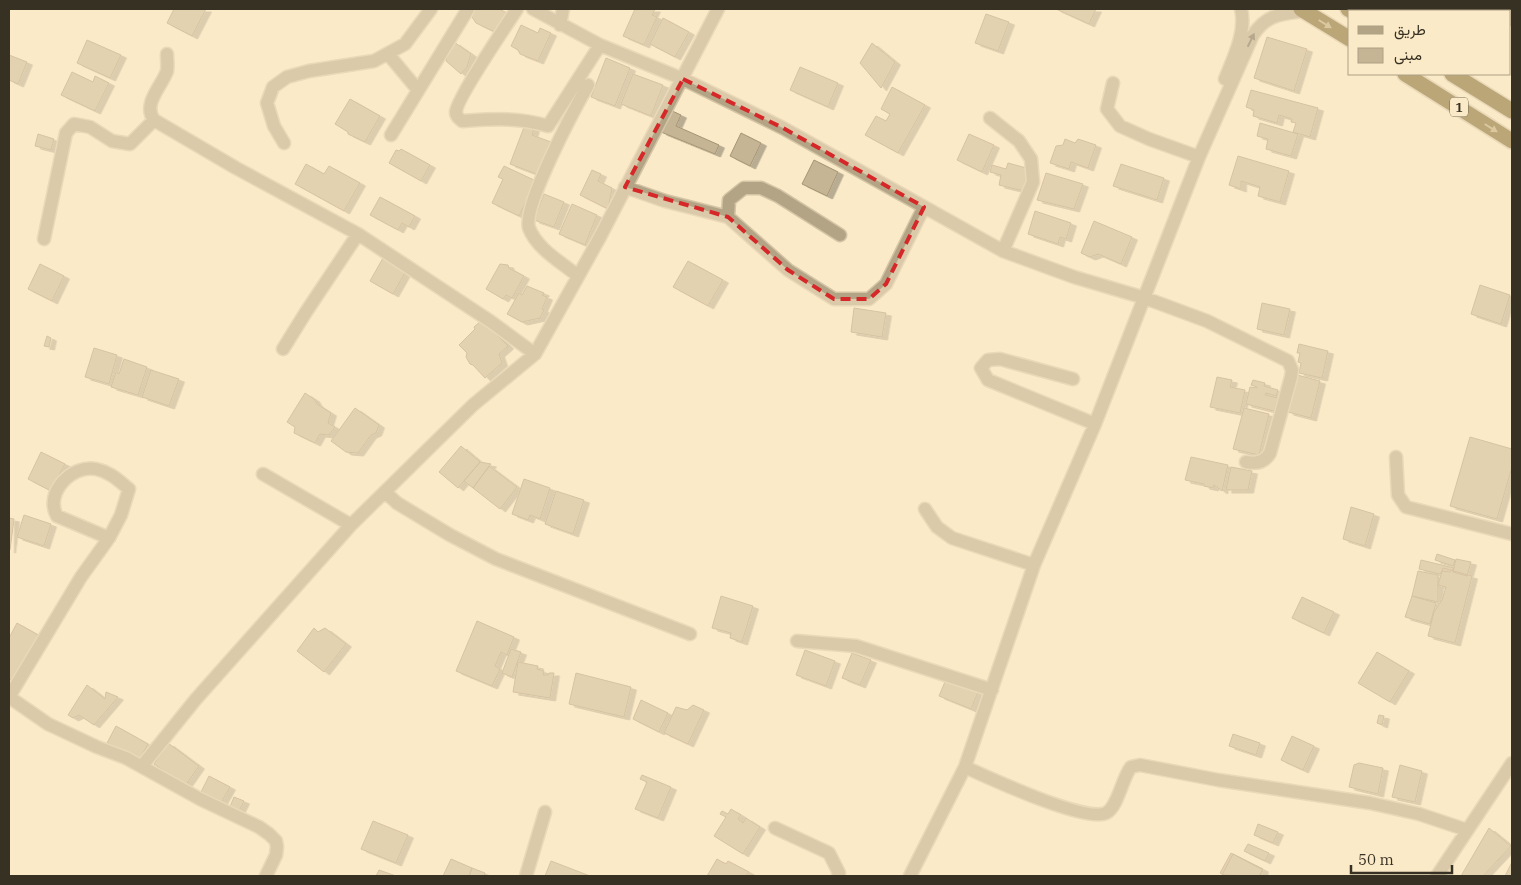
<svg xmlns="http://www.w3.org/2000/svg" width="1521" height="885" font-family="'IBM Plex Serif',Vazirmatn,serif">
<defs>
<filter id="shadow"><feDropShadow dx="5.5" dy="3" stdDeviation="0" flood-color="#0004"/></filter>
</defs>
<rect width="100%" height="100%" fill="#fbeac7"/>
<path fill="#c6b594" stroke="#a69575" filter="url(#shadow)" d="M174 9H206L192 36 167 23Z
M477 9H499L507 13 497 33 476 23 470 14Z
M635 9H655L652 15 657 17 644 45 623 36Z
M1056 9H1096L1089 24Z
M1459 9H1512V20L1510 26V11H1458Z
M986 14 1009 22 998 51 975 43Z
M663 18 689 32 675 57 650 44Z
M521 25 538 33 540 28 551 33 538 61 520 54 518 50 511 46Z
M1267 37 1307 49 1294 91 1254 78Z
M87 40 121 55 110 78 77 63Z
M454 42 471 54 467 67 461 74 446 61 448 51Z
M872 43 895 62 881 88 860 63Z
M9 55 27 62 18 84 9 80Z
M606 58 630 68 615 106 591 97Z
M800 67 838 83 828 107 790 90Z
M72 72 93 82 95 76 109 83 95 111 61 95Z
M633 74 663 85 651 116 621 104Z
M892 87 925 105 898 153 865 135 876 116 886 121 890 114 881 109Z
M1251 90 1318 108 1310 137 1293 132 1296 123 1291 122 1292 119 1279 115 1277 123 1253 116 1254 110 1246 107Z
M350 99 380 116 365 142 348 134V132L335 124Z
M670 110 681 115 676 126 719 145 715 154 661 132Z
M526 122 535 125 532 135 551 142 539 175 510 164Z
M1260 123 1298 134 1291 156 1266 149 1268 139 1257 136Z
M741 133 761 143 750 166 730 156Z
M38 134 54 139 51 150 35 146Z
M969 134 994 145 982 172 957 160Z
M1065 139 1075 143 1078 139 1096 145 1088 168 1071 162 1069 169 1050 163 1056 146 1063 145Z
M401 149 430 165 421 181 389 163 396 150 399 151Z
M1238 156 1289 171 1280 202 1258 196 1260 187 1241 181V189L1229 185Z
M814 160 838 172 827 196 802 184Z
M1008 163 1030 169 1024 191 999 185 1001 175 990 172 992 165 1006 169Z
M306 164 324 174 329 166 360 183 344 211 295 184Z
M1121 164 1164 178 1157 200 1113 186Z
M504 166 536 181 519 216 492 203 503 179 498 177Z
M592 170 601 174 598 181 612 188 608 209 580 195Z
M1046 173 1083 184 1074 209 1037 200Z
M544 194 564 202 554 227 534 220Z
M380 197 415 216 409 227 402 223 398 230 370 215Z
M572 204 597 215 585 245 559 234Z
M1035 211 1071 223 1066 239 1060 237 1058 244 1028 234Z
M1094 221 1132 237 1121 264 1098 254 1090 257 1081 253Z
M383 258 406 271 393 294 370 281Z
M688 261 723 280 708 306 673 287Z
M40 264 64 276 52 301 28 289Z
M500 264 508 265 509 268 524 276 512 298 506 295 503 299 486 289Z
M1480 285 1510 295 1501 324 1471 314Z
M527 286 544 293 542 295 547 297 542 309 544 310 540 318 522 322 507 314 519 293 522 295Z
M1262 303 1290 309 1284 335 1257 329Z
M854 308 886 313 882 337 851 332Z
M482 320 508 346 499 354 502 363 485 378 473 365 470 364 466 357 467 353 459 345 475 329 474 327Z
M47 336 51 338 49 347 44 346Z
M1299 344 1328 351 1322 378 1299 373 1301 363 1298 362 1300 353H1297Z
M94 348 117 355 109 384 85 377Z
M124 359 147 367 138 395 111 387 116 372 119 374Z
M151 370 179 379 169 406 142 397Z
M1297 375 1320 381 1311 418 1288 412Z
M1217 377 1232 380 1230 387 1245 390 1240 413 1210 407Z
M1253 380 1265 383 1264 386 1278 390 1276 396 1266 393 1265 395 1278 398 1274 411 1246 404 1250 387 1257 388V387L1251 385Z
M305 393 314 399 317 404 331 413 328 423 335 427 329 435 320 434 315 443 294 433 295 427 287 422Z
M355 408 379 425 376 433 371 435 358 453 346 452 331 441Z
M1244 408 1269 414 1259 455 1233 449Z
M1470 437 1512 449V467L1497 519 1450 506Z
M461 446 480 462 458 488 439 472Z
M41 452 65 464 51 491 28 479Z
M1191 457 1228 465 1222 491 1214 485 1213 488 1204 486V484L1185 480Z
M480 462 491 464 473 488 464 481Z
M489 466 517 487 500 509 473 488Z
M1231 467 1252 471 1248 490H1226Z
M524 479 550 488 540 519 530 515 528 520 512 514Z
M556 491 584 500 573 534 545 524Z
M1351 507 1374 514 1365 546 1343 539Z
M24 515 51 524 44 546 17 537Z
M9 518 14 519 10 550H9Z
M1437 554 1455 560 1453 566 1435 560Z
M1456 559 1471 562 1467 576 1453 572Z
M1421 560 1454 568 1450 572 1442 571 1440 574 1419 569Z
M1443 568 1472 576 1455 643 1428 636 1434 612 1442 600 1446 587 1438 585Z
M1418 571 1438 575V602L1412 596Z
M721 596 753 606 742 642 730 638 731 633 712 628Z
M1412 596 1436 603 1430 624 1405 617Z
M1302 597 1334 612 1324 633 1292 618Z
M477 621 514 637 507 655 501 652 495 666 500 669 492 686 456 671Z
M17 623 40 636 16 682 9 679V638Z
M314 628 318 632 325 628 346 644 324 672 297 651Z
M511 649 521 652 512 677 502 673Z
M805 650 835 661 826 686 796 675Z
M1377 652 1409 671 1390 702 1358 683Z
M852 653 871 660 860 685 842 678Z
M518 662 538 666 537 669 544 671 543 675H548L549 673H554L550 698 513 692Z
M576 673 631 687 624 717 569 704Z
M947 677 979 690 971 709 939 696Z
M87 685 105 699 106 692 118 697 94 725 79 715 73 718 68 715Z
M641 700 668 713 659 732 633 719Z
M693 705 704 710 688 744 664 733 676 707 687 710Z
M1379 715 1384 716 1382 725 1377 723Z
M116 726 148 744 139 760 107 743Z
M1233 734 1260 743 1256 755 1229 746Z
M1292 736 1314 746 1303 770 1281 760Z
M168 743 199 766 185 786 154 764Z
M1359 763 1383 768 1378 794 1349 787 1354 765Z
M1400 765 1422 771 1415 802 1392 797Z
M642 775 671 787 658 818 635 809 647 782 640 779Z
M209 776 230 787 221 803 201 792Z
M234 797 244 801 238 813 229 809Z
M731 809 741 815 738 819 743 823 746 818 760 827 743 854 714 836 726 817 720 814 722 811 728 814Z
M373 821 408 835 396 863 361 849Z
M1258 824 1278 832 1273 843 1254 835Z
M1489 828 1511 846 1483 876H1461Z
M1248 844 1269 853 1265 861 1244 851Z
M1231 853 1263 870 1260 876H1226L1220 873Z
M1233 854 1263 869 1259 876 1222 875Z
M451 859 472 868 469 876H443Z
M717 859 726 864 728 861 749 872 746 876H707Z
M551 861 590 876H545Z
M1512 862V876H1505Z
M472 868 485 873 484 876H469Z
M379 870 396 876H376Z"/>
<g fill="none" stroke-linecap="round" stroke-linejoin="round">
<g stroke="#d4c5a6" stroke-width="15">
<path id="minor" d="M517 9C507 24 456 100 456 112 456 117 459 118 462 121 494 119 517 117 548 126L600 45
M533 9 600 45 683 79 783 128 1003 251 1074 277 1145 298 1207 321 1288 361 1292 370 1291 377 1270 453C1265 462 1256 464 1246 462
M560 25 563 9
M167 54C167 60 168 66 167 71 162 86 142 104 154 120L236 168 358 234 490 321 535 354
M388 54 418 90
M1225 79C1233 59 1247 31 1241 9
M1113 83 1107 109 1120 126 1149 139 1199 157
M990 118 1019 141 1031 159 1033 182 1003 251
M391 135 468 9
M284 143 274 126 267 103 273 87 287 77 309 71 374 61 405 44 431 9
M625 187 665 201 728 217
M840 235 778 196 761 188H744L729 200 728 217 788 270 834 299H869L886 284 924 207
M44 239 66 133 74 124 90 127 112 141 130 144 154 120
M578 276C561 262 537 249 529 228 522 207 575 108 588 85
M283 349 306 312 358 234
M1073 379 1000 359 988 360 981 368 988 380 1095 424
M1396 457 1398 495 1406 507 1512 534
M263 474 351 525
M385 492 397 503 450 535 496 559 690 634
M925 509 937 527 952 538 1034 565
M797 641 856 646 992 690
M9 697 81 577 109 538 121 515 129 489C118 480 110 472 96 469 72 464 44 493 57 516L109 538
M9 697 48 724 97 747 126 758 200 799 259 827 269 834 276 841 277 847 276 855 266 876
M142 766 196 699 351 525 473 405 535 354 600 237 718 9
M965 767C987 777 1086 823 1106 813 1118 807 1122 778 1131 767L1140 765 1218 780 1370 803 1419 814 1467 830
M775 828 829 853 839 873 838 876
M526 876 545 812
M910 876 965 767 1034 565 1095 424 1199 157 1253 35C1267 14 1281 14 1305 11
M1437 876 1512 763"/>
</g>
<g stroke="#d4c5a6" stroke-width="18">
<path id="highway" d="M1301 9 1350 39
M1348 9 1352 11
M1405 74 1512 141
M1452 74 1512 111"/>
</g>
<use href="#minor" stroke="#b4a486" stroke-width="12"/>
<use href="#highway" stroke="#6d541a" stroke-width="15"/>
</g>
<defs><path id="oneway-solid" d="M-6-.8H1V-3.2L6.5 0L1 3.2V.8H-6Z" transform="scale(1.25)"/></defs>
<g fill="#b49f70">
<use href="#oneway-solid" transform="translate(1325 24) rotate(32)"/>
<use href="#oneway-solid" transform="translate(1491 128) rotate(32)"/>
</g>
<use fill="#635946" href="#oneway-solid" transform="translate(1251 40) rotate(-64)"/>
<path d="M0 0H1521V885H0ZM683 79 783 128 924 207 886 284 869 299H834L788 270 728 217 625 187Z" fill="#fbeac7" fill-opacity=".55" fill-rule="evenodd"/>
<path fill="none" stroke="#d62828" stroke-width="4" stroke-dasharray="10 6" stroke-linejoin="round" d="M683 79 783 128 924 207 886 284 869 299H834L788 270 728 217 625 187Z"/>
<g text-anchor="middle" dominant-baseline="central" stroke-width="4" stroke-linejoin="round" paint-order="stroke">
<rect fill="#fbeac7" stroke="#726854" stroke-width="1" x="1450" y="97.5" width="18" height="19" rx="4"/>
<g font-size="12" font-weight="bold" fill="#373123">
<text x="1459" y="107">1</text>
</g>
</g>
<rect width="1521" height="885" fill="none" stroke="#373123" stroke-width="20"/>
<rect x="1348" y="10" width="162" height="65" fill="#fbeac7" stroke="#ada085"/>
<rect x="1358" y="26" width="25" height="8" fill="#b4a486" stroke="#ada085"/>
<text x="1394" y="35" font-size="15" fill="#373123">طريق</text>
<rect x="1358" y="48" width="25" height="15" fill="#c6b594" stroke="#ada085"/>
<text x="1394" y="60" font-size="15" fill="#373123">مبنى</text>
<path d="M1351 865v8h101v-8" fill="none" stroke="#373123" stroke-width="2.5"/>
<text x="1358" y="865" font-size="15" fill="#373123" stroke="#fbeac7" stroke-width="4" paint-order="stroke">50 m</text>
</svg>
